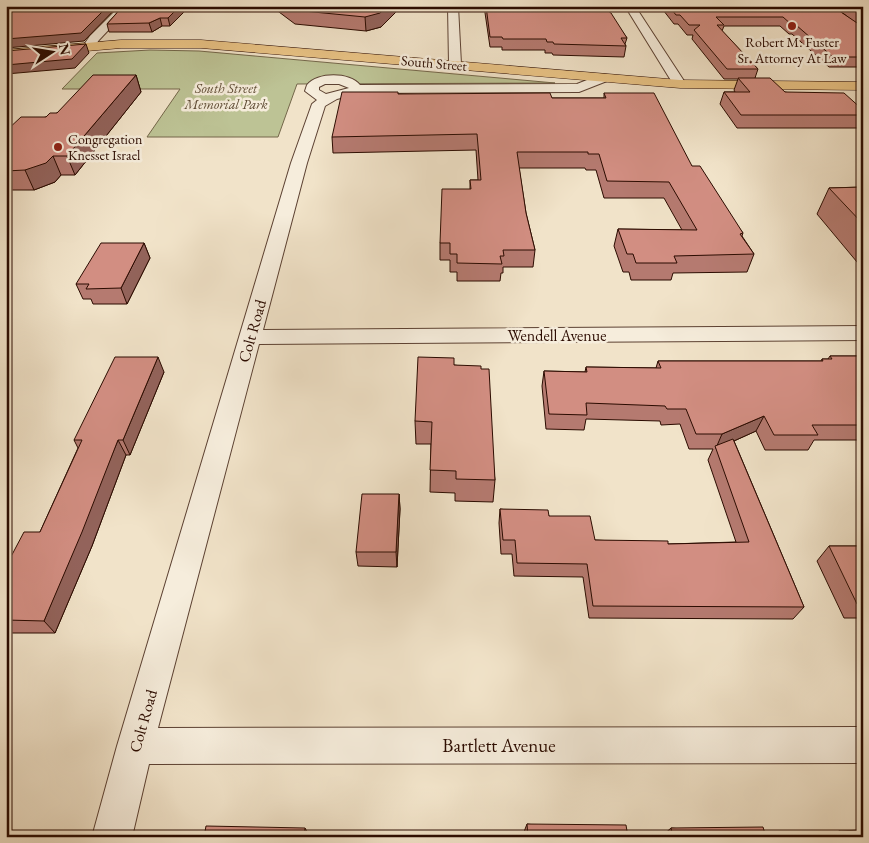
<svg xmlns="http://www.w3.org/2000/svg" width="869" height="843" font-family="'EB Garamond',serif">
<rect width="100%" height="100%" fill="#f1e3c9"/>
<filter id="stains"><feTurbulence type="fractalNoise" baseFrequency=".004" numOctaves="4"/><feColorMatrix values="0 0 0 0 .2 0 0 0 0 .09 0 0 0 0 .02 0 0 0 .5 -.17"/></filter>
<radialGradient id="worn" r=".72"><stop offset=".6" stop-color="#630" stop-opacity="0"/><stop offset="1" stop-color="#630" stop-opacity=".3"/></radialGradient>
<path fill="#bdc395" stroke="#74674a" d="M150 50 199 51 555 83 297 84 278 137H147L180 89H62L97 53Z"/>
<g fill="none" stroke-linecap="round" stroke-linejoin="round">
<g stroke="#5c4132" stroke-width="2">
<path id="minor" d="M120 6H131L99 40 93 48H85L83 46 90 36Z
M448 6H458L461 64 455 68 449 64Z
M625 6H635L686 84 685 87H675Z
M602 74 607 75 608 78 607 81 579 92 360 93 337 99 325 106 307 163 263 330 863 326V340L259 344 158 728 863 727V763L149 764 132 837H92L117 746 291 163 312 104 317 100 305 91 307 85C317 72 350 72 360 85L577 84ZM325 84H339L349 88 326 94 319 90V87Z"/>
</g>
<g stroke="#2b0b00" stroke-width="1">
<path id="trunk" d="M121 40H201L680 80 863 82V90L680 88 201 48H121L6 58V50Z"/>
</g>
<use href="#minor" fill="#f6eddc" fill-rule="evenodd"/>
<use href="#trunk" fill="#e8c284" fill-rule="evenodd"/>
</g>
<path fill="#b57a70" stroke="#2b0b00" d="M123 6H190L170 26H162L152 32H109L107 24Z
M271 6H412V9H399L381 27 366 31 295 24Z
M484 6H604L627 38 625 44 626 46 624 57 553 55 552 53H545V50H502V47H490Z
M660 6H832L853 21 834 6H863V67H829L792 34H789L780 26H724L722 31 758 69 755 78 785 92 863 110V127L862 128H737L720 104 724 92H735L734 90 738 79H724L692 39 693 35H687L678 24H674Z
M136 75 141 92 75 175H61L55 182 34 190H11L6 187V131L57 113Z
M604 93 692 166 743 233 742 236 754 254 747 272 673 273 671 280H631L629 272H623L614 246 618 229 682 230 664 198H604L596 170H586L585 168H519L526 213 535 250 533 267H503V273H501L500 281H457V272H450V260H440V243L470 189V180H478L476 150 333 153 332 137 398 94 552 98H604Z
M863 187V268H862L817 214 829 188Z
M144 243 150 258 127 304H93L91 299H83L76 284Z
M830 356H863V440H814L808 450H765L756 431 734 441 804 607 793 619 589 618 583 577 514 576 512 554H501L499 523 500 509 549 516 595 540 668 544 736 542 708 460 713 449H689L680 424 661 425 660 421 586 419 584 430 546 429 542 386 544 371 585 372 586 367 656 368 658 361H821L822 359H828Z
M454 365 481 369 495 480 493 502 455 501V493L430 492 431 444H416L415 421Z
M164 372 130 455H126L92 546 55 633H6V566L40 532 78 448 74 440Z
M399 494 400 509 397 567 358 566 356 552Z
M829 546H863V618H844L817 561Z
M527 824 628 837H522Z
M671 828 766 837H661Z
M839 831 863 837H828Z"/>
<path fill="#93635b" stroke="#2b0b00" d="M108 6H118L84 41 6 48V39Z
M180 6H190L170 26 168 18Z
M388 6H399V9L381 27 366 31 365 17Z
M160 18 162 26 152 32 149 23Z
M86 44 89 53 75 68 6 74V65Z
M136 75 141 92 75 175 67 156Z
M53 156 61 175 55 182 34 190 25 170Z
M144 243 150 258 127 304 121 288Z
M158 357 164 372 130 455 123 440Z
M764 416 756 431 716 449V448L722 434Z
M118 440 126 455 92 546 55 633 44 621Z
M399 494 400 509 397 567 396 552Z
M305 828 310 837H304Z"/>
<path fill="#d28e82" stroke="#2b0b00" d="M6 6H108L81 33 6 39Z
M123 6H180L168 18H160L149 23 107 24Z
M287 6H388L380 13 365 17 293 10Z
M486 6H604L605 9 611 13 627 38H621L626 46 554 44 553 42H547L546 39H503L502 37H490Z
M669 6H832L863 27V57H833L796 25H792L783 17H716L724 25H717L758 69H727L694 30 700 25H689L680 15H676Z
M849 6H863V16Z
M86 44 72 59 6 65V51Z
M93 75H136L67 156H53L46 163 25 170 6 171V131L21 117H46L50 113H57Z
M738 78H770L785 92 844 93 863 110V115H741L724 92H750Z
M342 92H398V94L550 93 552 98H606L604 93H654L692 166H700L743 233 740 234 754 254 674 256 677 263H636L633 254H627L618 229 697 230 669 182 607 181 599 154H588V152H517L526 213 535 250H503L504 256H500L502 264 457 263V254H450V243H440L442 189H471L470 180H481L477 134 332 137Z
M863 187V224L829 188Z
M101 243H144L121 288 86 289 89 284H76Z
M830 356H863V425H812L818 435H774L764 416 722 434H696L686 409H667L665 406 586 403 587 415 549 414 544 371 587 372 586 367 661 368 658 361H823L822 359H832Z
M115 357H158L123 440H118L82 532 44 621 6 620V566L24 532H40L82 440H74Z
M418 357 454 358V365L481 366V369H489L495 480 456 479V471L430 470 432 422 415 421Z
M733 439 804 607 593 606 587 564 517 563 515 540H503L500 509 548 510 549 516H590L595 540 668 541V544L749 542 715 446Z
M362 494H399L396 552H356Z
M829 546H863V604H857Z
M527 824 626 825 628 837H528Z
M206 826 305 828 304 837H204Z
M763 827 766 837H673L671 828Z
M863 830V837H842L839 831Z"/>
<g fill="#8f2418" stroke="#f6eddc" stroke-width="2">
<circle cx="792" cy="26" r="5"/>
<circle cx="58" cy="147" r="5"/>
</g>
<g text-anchor="middle" dominant-baseline="central" stroke-width="5" stroke-linejoin="round" paint-order="stroke">
<g font-size="14" fill="#2b0b00" stroke="#f6eddc">
<text x="792" y="42">Robert M. Fuster<tspan x="792" dy="16">Sr. Attorney At Law</tspan></text>
<text x="68" y="139" text-anchor="start">Congregation<tspan x="68" dy="16">Knesset Israel</tspan></text>
</g>
<g font-size="14" fill="#2b0b00" stroke="#f6eddc">
<text transform="translate(434 63) rotate(5)">South Street</text>
</g>
<g font-size="14" font-style="italic" fill="#5e4b34" stroke="#f6eddc">
<text x="226" y="88">South Street<tspan x="226" dy="16">Memorial Park</tspan></text>
</g>
<g font-size="16" fill="#2b0b00" stroke="#f6eddc">
<text transform="translate(252 331) rotate(-74)">Colt Road</text>
<text x="557" y="335">Wendell Avenue</text>
<text transform="translate(143 721) rotate(-74)">Colt Road</text>
</g>
<g font-size="19" fill="#2b0b00" stroke="#f6eddc">
<text x="499" y="745">Bartlett Avenue</text>
</g>
</g>
<rect width="869" height="843" fill="none" stroke="#f1e3c9" stroke-width="25"/>
<rect x="8" y="8" width="854" height="828" fill="none" stroke="#2b0b00" stroke-width="2.5"/>
<rect x="12" y="12" width="844" height="818" fill="none" stroke="#2b0b00"/>
<g transform="translate(52 52) rotate(78)" stroke="#f6eddc" stroke-width="4" paint-order="stroke">
<path d="M0-4L9 19L0 12L-9 19Z" fill="#2b0b00"/>
<text y="-8" font-size="14" font-weight="bold" text-anchor="middle" fill="#2b0b00">N</text>
</g>
<rect width="100%" height="100%" filter="url(#stains)"/>
<rect width="100%" height="100%" fill="url(#worn)"/>
</svg>
